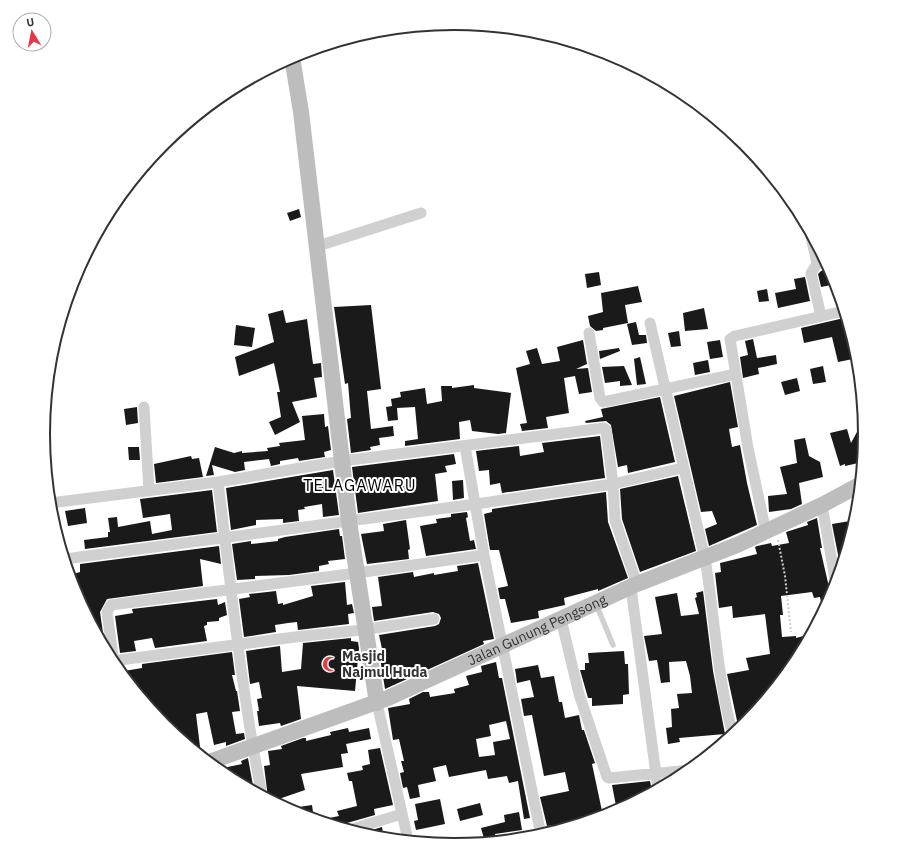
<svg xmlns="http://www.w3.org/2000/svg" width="909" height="868" font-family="'IBM Plex Sans',sans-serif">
<rect width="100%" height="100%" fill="#fff"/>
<path fill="#1a1a1a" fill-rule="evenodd" d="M299 209 301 217 290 221 287 213Z
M827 269 831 285 821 287 818 274 821 271Z
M599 272 601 285 587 288 585 274Z
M805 277 810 301 778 308 775 293 796 289 794 279Z
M638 286 642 302 625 305 628 323 603 328V330L596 331 590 326 588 316 603 312 601 293Z
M767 289 769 301 759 302 757 291Z
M371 305 381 389 367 391 371 429 393 426 394 436 379 438 380 445 370 447 371 450 351 453 347 419 351 418 348 383 345 384 334 307Z
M704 308 708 329 685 331 683 313Z
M283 310 286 323 307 319 313 364 321 363 322 377 314 378 317 397 292 402 300 422 275 435 269 422 281 417 277 392H280L274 363 239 376 235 357 274 342 268 314Z
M844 318 848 337 852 336 858 358 838 362 832 337 804 343 801 328Z
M636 322 639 335H646L647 343 632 345 627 324Z
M236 325 255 328 252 347 234 345Z
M679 331 681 346 671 347 668 333Z
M753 339 757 358 776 355 777 364 758 368 759 374 743 378 740 357 748 355 745 341Z
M583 340 587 364 576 369 588 368 592 392 579 394 575 376 564 378 569 413 546 417 548 428 522 431 520 424 527 423 516 368 530 364 526 351 537 348 542 364 560 361 557 347Z
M720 340 723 357 710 359 707 342Z
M619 348 620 351 600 359 599 351Z
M640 357 646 384 637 385 634 359Z
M708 360 710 372 695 375 693 363Z
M624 366 632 385 620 386V381L605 383 602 367Z
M823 366 826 382 813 384 810 369Z
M797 378 800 391 785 395 781 382Z
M730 382 738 427 729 429 732 447 740 445 747 483 757 525 709 546 705 529 717 524 712 511 701 512 674 396Z
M474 385V388L511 393 506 433 498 434 472 431 470 420 459 422 460 439 405 446V441L418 439 415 407 397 408 398 420 388 421 386 407 392 406 391 399 401 397 400 392 425 388 427 404 442 401 441 386H452V388Z
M660 397 675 462 628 473 627 465 618 467 611 425 606 421 586 423 585 421 603 417 601 409Z
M137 407 138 423 126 425 124 409Z
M324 414 325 427 328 426 331 450 324 452 325 457 299 461 298 458 280 461V464L271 466 269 459 244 462 245 470 235 472 212 465 214 475 206 476 215 447 234 453 242 451V453L268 451 267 448 280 446 279 443 305 440 302 416Z
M864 419 866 434 863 462 845 466V464L840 466 830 433 847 429 851 443Z
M600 436 605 478 502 493 500 483 490 485 489 470 479 471 476 451 519 446 520 456 544 452 542 443Z
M805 438 809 456 820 462 823 477 799 483 802 504 791 509 769 512 768 496 787 494 780 467 797 463 794 440Z
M128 447H139L140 460H129Z
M454 454 456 464 445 466 447 472 435 474 438 501 358 513 352 467Z
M191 456 192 459 199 458 203 477 156 483 154 464Z
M333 470 339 515 323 517 322 504 304 507 305 509 298 510 299 521 283 523V519L256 520V525L231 530 226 488Z
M678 476 696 551 640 572 622 519 620 489Z
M463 480 464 498 453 500 452 481Z
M212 490 217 532 85 549 84 540 108 537V532H110L108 518 117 517 118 527 150 521 152 534 172 530 170 514 143 518 140 499Z
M606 492 608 522 628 578 598 591V589L564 598 565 605 538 611 539 618 511 623 505 599H500L498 588 508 586 499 550H490L484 514 492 512V509Z
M85 508 87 523 68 526 65 511Z
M467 512 468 517 466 518 470 541 474 540 476 549 426 556 420 526 437 523 436 519 451 517V514Z
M817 518 822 548H820L829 587 834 592 823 612 820 597 814 598 812 592 781 596 783 615H780L782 637 796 636V638L811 634 803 649 798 650 799 657 796 663H791V668L739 730 727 674 749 670 746 658 770 654 765 614 733 618 732 606 719 608 715 573 721 572 720 563 757 554 755 547 757 546 771 543 772 546 789 543 786 532 808 525 807 522Z
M406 520 410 549 408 550 409 559 367 564 361 534 384 531 383 524Z
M856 520 847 551 841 570 832 524Z
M339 529 340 536H342L345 559 328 561 329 564 319 566V571L289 575 255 576V579L237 580 232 544 251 541V544L278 541V539L285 537Z
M219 546 221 564 200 559 203 586 107 599 100 612 105 647 75 591 70 575 80 572V564Z
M478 563 494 639 483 641 484 644 427 670 426 667 405 671 407 679 385 689 380 658H384L379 635 435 626 439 624 441 618 439 614 433 612 374 621 372 607 382 606 378 577 413 572 414 577 434 573V575L458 571 457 566Z
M345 582 347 605 352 604 354 613 348 614 349 624 298 630 297 622 288 623 275 625 276 632 244 637 239 599 250 597 249 594 276 591 278 604 283 603V605L313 596 311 586Z
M703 591 713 671 725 734 679 738 680 742 668 744 666 728 672 727 671 709 679 708 677 694 692 693 690 676 686 661 669 662 670 682 661 683 657 660 649 661 644 636 662 634 655 597 677 593 681 616 699 614 695 598 697 597 696 593Z
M217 599 218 605 225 602 227 615 219 618V621L207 622V625L204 626 207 641 155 648 152 638 134 641 136 651 120 653 115 616 133 613 132 609Z
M351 638V641L358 642 359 648 355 691 297 686 301 719 281 726 280 723 259 726 257 711H259L257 699 262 698 259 682 250 684 246 651 280 646 282 672 301 669 303 643Z
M624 651 625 664H628L629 694 623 695V704L592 706V698H588L580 670H585V663H589L588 653Z
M232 652 235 675H232L236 691H237L240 711 232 712 236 734 244 733 245 739 226 746V742L214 745 207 712 196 714 201 755 164 724 126 678 124 671 142 668V664Z
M496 662 499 678H502L530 818 524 819 518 781 509 783 507 776 488 779 486 770 449 777 446 765 433 768 436 781 418 785 420 797 410 799 407 787 403 788 400 773 404 772 401 761H404L399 739 393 740 388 708 410 704 409 699 423 692H429L430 697 455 693 454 689 469 685 466 676 482 672 481 666ZM506 721 510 739 493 742 495 755 479 757 476 739 491 736 489 725Z
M538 665 541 678 554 676 559 702H562L565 718 579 715 582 730H584L595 763 592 764 602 811V817L556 830 555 825 547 826 540 797 569 791 565 772 544 776 532 715 524 716 521 699 534 697 530 680 517 683 516 675 515 669Z
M348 728 349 732 369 728 371 739 346 744 348 753 341 754 343 767 301 774 305 790 273 801 268 798 264 766 270 765 268 751 282 749 281 746 303 738H306V741L331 735 330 732Z
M380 748 393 805 374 809 375 815 347 823 343 827 320 820 339 816 337 811 357 806 352 781H349L347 773 363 770 362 766 370 764 368 750Z
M248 758 254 791 226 776 218 769 242 764 241 761Z
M650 781 652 792 617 811 612 785Z
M440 799 445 824 416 830 414 821 418 820 415 804Z
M480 803 483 815 460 821 457 809Z
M312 805 314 819 300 815 299 807Z
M519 812 522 830 495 834 496 839 485 842 481 828 505 822 504 815Z
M382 827 384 838 362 833Z"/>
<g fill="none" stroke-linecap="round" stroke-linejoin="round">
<path stroke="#cdcdcd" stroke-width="2" stroke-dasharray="2 2" stroke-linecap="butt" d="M778 540 785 576 791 632"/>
<path stroke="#d0d0d0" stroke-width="5.5" d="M596 604 613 645"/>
<path stroke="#d0d0d0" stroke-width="11" d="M810 232 817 264 811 273 821 316
M318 246 421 213
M650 323 705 559C715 617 717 678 733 735
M589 333 600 398 603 402 736 374
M144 407 149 491
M465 446 484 555 541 835
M218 482C231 586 241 691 262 795
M50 503 218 482 342 461 604 428 606 430 613 484 615 520 637 584
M822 505 836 585
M766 532 748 448 730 339 735 336 844 311
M65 559 476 504 613 484 682 468
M631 588 658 789
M561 619 579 694 607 777 609 778 690 770
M112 661 295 637 362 630 434 619
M114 664 107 612 111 605 357 573 484 555
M377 703 408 840
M349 830 402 814"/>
<g stroke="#bdbdbd" stroke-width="16">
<path d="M292 57 301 112 349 521 377 703"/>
<path id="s1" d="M209 762 388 698 637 584 737 545 822 505 861 484"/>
</g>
</g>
<defs>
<g id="mosque-bare" transform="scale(1.2)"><path d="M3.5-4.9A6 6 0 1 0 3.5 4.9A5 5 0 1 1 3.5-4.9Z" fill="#e63946" stroke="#fff" stroke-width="2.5" paint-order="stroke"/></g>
</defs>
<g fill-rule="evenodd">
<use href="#mosque-bare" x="330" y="664"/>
</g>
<g text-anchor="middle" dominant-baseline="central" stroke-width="4" stroke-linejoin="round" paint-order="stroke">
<g font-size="14" fill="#333" stroke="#fff">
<text stroke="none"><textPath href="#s1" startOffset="354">Jalan Gunung Pengsong</textPath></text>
</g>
<g font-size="14" font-weight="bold" fill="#333" stroke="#fff" text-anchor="start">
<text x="342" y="656">Masjid<tspan x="342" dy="16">Najmul Huda</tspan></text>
</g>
<g font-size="16" letter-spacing="1" fill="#000" stroke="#fff">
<text x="360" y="485">TELAGAWARU</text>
</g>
</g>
<path d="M0 0H909V868H0ZM50 434a404 404 0 1 1 808 0a404 404 0 1 1-808 0Z" fill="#fff" fill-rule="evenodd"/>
<path fill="none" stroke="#333" stroke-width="2" d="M50 434a404 404 0 1 1 808 0a404 404 0 1 1-808 0Z"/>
<g transform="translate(32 32) rotate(350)"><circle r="19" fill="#ffffff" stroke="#adadad"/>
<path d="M0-3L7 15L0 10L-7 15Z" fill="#e63946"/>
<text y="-6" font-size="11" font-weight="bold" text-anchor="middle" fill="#333333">U</text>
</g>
</svg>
